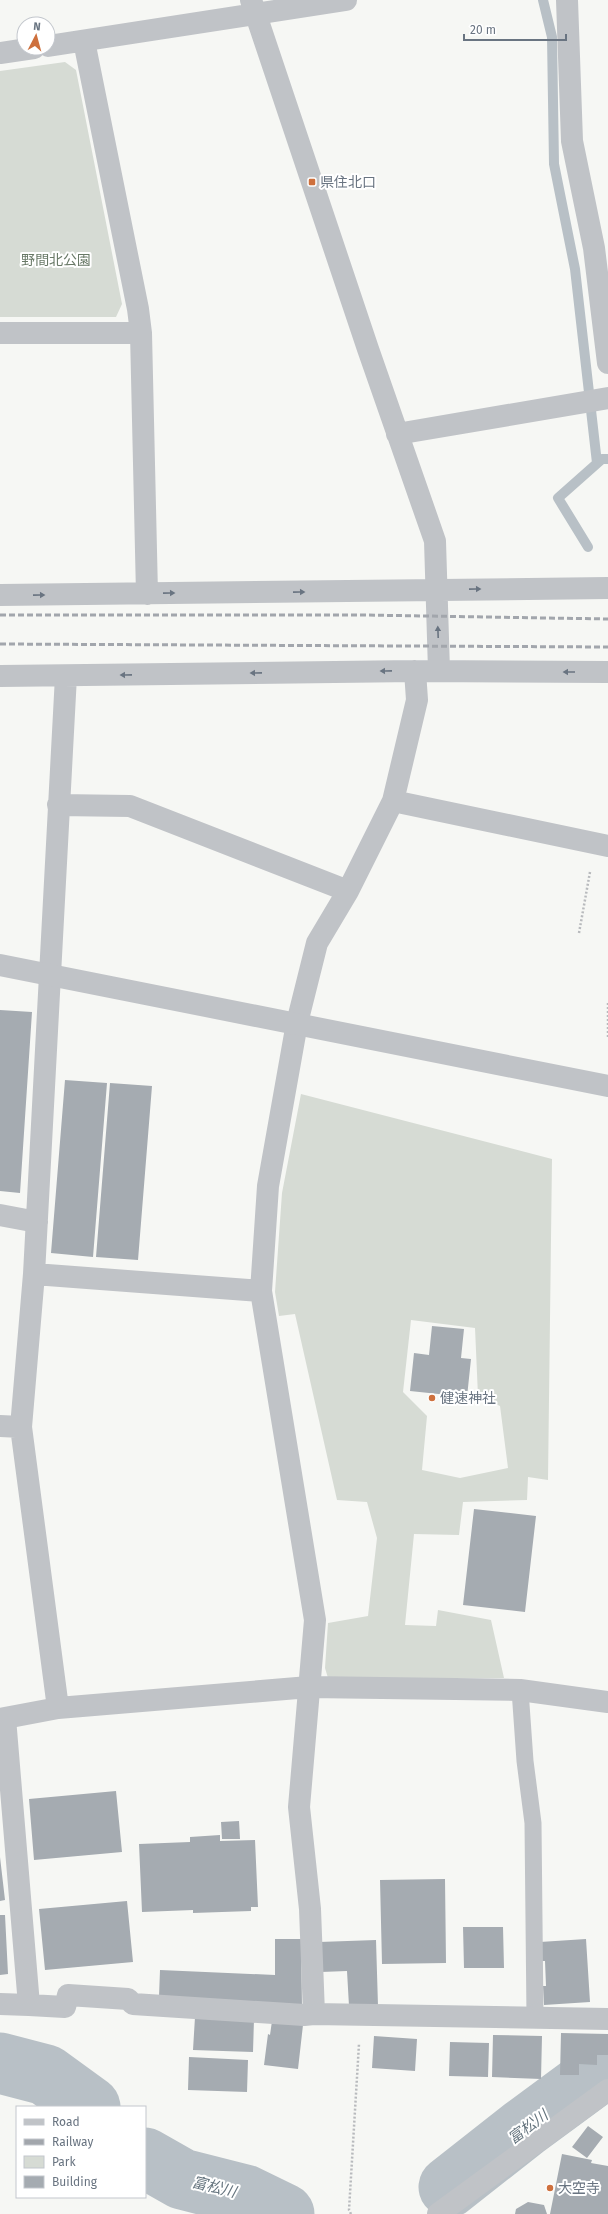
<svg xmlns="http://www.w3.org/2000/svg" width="608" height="2214" font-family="'Fira Sans','Noto Sans JP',sans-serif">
<rect width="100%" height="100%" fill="#f6f7f4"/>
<path fill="#d6dbd4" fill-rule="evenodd" d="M65 62 76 70 122 304 116 317H0V71Z
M301 1094 552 1159 548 1480 528 1477 527 1500 463 1502 459 1535 414 1534 405 1625 436 1626 438 1610 491 1620 504 1678H328L325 1668 328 1623 368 1616 377 1538 367 1502 337 1500 295 1314 279 1316 275 1292 282 1193ZM411 1320 475 1328 478 1396 500 1406 508 1468 460 1478 422 1470 427 1416 403 1392Z"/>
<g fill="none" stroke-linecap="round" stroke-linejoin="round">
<path stroke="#b8c0c6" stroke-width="10" d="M543 0 552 37 554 164 575 269 597 463
M588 547 558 498 602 459H608"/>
<path stroke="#b8c0c6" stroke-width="61" d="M0 2063 46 2075 90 2107
M145 2158 182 2179 245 2195 284 2214
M449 2187 524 2128 608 2066"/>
</g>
<path fill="#a5abb1" d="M0 1010 32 1012 20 1193 0 1191Z
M65 1080 107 1083 93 1257 51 1253Z
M110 1083 152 1086 138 1260 96 1257Z
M432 1326 464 1329 461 1358 471 1359 467 1397 410 1391 414 1353 429 1355Z
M474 1509 536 1516 525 1612 463 1605Z
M116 1791 122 1852 34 1860 29 1799Z
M239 1821 240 1839H222L221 1822Z
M220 1835V1841L255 1840 258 1907H251V1911L193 1913V1910L142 1912 139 1844 190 1842V1837Z
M0 1857 5 1900 0 1901Z
M445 1879 446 1963 382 1964 380 1880Z
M127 1901 133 1962 45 1970 39 1909Z
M0 1915H5L8 1974 0 1975Z
M463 1927H503L504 1968H464Z
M275 1939H301L302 2007 159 1997 160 1970 275 1975Z
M586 1939 590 2002 544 2005 543 1986H546L545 1961H541L540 1942Z
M376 1940 378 2006H349L347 1971 321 1972 319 1942Z
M195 2017 254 2019 253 2052 193 2050Z
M272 2021 303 2025 298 2069 264 2065 268 2034 270 2035Z
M561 2033 608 2034V2055H597V2065L579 2064V2075H560Z
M493 2035 542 2036 541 2079 492 2077Z
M374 2036 417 2039 415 2071 372 2068Z
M450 2042 489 2043 488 2077 449 2076Z
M189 2057 248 2060 247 2092 188 2090Z
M588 2126 603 2137 587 2158 572 2147Z
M562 2154 592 2160 591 2163 608 2166V2214H550Z
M528 2202 544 2205 547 2214H515L516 2209Z"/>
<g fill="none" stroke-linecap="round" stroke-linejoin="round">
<path stroke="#b8babd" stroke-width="2.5" stroke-dasharray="2 2" stroke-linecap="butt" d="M579 933 590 872
M608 1003V1039
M351 2214 349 2210 359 2044"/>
<path stroke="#c0c3c7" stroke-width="17" d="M520 1690 525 1761 533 1823 535 2018"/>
<path stroke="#c0c3c7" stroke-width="22" d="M251 0 368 349 435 541 439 671
M567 0 572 141 594 248 608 363
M84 41 138 309 141 333 147 594
M48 46 346 0
M0 53 34 48
M0 333H141
M397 434 608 398
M0 595 608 588
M415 671 417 700 393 801 348 891 317 943 297 1023 268 1186 261 1291 315 1620 299 1807 310 1909 314 2014 608 2019
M0 676 415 671 608 672
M393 801 608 846
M58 805 130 806 348 891
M0 1215 37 1222
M34 1274 261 1291
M0 1426 21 1427
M58 1708 21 1427 34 1274 66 676
M5 1718 29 2005 65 2007 68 1995 128 1999 133 2004 304 2015 314 2014
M0 1719 58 1708 309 1687 520 1690 608 1702
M0 2004 29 2005
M438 2214 608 2090"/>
<path stroke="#c0c3c7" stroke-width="22" d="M0 965 608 1086"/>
<path stroke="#a2a6ac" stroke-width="3" stroke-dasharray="6 3" stroke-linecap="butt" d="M0 615H364L608 619
M0 644 608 647"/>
</g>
<defs><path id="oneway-solid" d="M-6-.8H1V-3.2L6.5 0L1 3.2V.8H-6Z"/></defs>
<g fill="#697481">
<use href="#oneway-solid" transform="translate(475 589) rotate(-1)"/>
<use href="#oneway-solid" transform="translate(299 592) rotate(-1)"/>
<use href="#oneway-solid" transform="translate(169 593) rotate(-1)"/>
<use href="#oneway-solid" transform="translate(39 595) rotate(-1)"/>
<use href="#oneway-solid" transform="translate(438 632) rotate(-92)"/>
<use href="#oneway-solid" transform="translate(386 671) rotate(179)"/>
<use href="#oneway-solid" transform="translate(569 672) rotate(-180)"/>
<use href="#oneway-solid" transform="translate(256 673) rotate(179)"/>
<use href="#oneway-solid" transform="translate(126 675) rotate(179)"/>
</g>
<g fill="#ce703d" stroke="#fff" stroke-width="1.5">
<rect x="308" y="178" width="8" height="8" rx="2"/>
<circle cx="432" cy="1398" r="4"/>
<circle cx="550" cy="2188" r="4"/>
</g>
<g text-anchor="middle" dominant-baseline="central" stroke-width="4" stroke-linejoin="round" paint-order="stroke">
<g font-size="14" fill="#697481" stroke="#fff" text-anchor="start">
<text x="320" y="182">県住北口</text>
<text x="440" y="1398">健速神社</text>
<text x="558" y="2188">大空寺</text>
</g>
<g font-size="14" fill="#697967" stroke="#fff">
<text x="56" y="260">野間北公園</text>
</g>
<g font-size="15" font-style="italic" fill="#65747e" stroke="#fff">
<text transform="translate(528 2127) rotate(-37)">富松川</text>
<text transform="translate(214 2187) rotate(14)">富松川</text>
</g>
</g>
<rect x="16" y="2106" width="130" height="92" fill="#ffffff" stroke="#c3c7cd"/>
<rect x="24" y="2119" width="20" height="6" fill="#c0c3c7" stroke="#c3c7cd"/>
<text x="52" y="2126" font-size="12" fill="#697481">Road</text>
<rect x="24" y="2139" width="20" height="6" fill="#a2a6ac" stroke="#c3c7cd"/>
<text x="52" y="2146" font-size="12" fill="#697481">Railway</text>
<rect x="24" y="2156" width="20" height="12" fill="#d6dbd4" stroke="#c3c7cd"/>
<text x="52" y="2166" font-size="12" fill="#697481">Park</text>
<rect x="24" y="2176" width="20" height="12" fill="#a5abb1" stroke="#c3c7cd"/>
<text x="52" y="2186" font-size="12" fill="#697481">Building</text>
<g transform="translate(36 36) rotate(6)"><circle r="19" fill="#ffffff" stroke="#c3c7cd"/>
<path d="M0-3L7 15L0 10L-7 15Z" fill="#ce703d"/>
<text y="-6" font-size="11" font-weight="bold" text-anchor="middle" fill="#697481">N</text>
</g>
<path d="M464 34v6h102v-6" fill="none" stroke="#697481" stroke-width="2"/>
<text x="470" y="34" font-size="12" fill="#697481" stroke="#ffffff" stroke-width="3" paint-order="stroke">20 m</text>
</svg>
